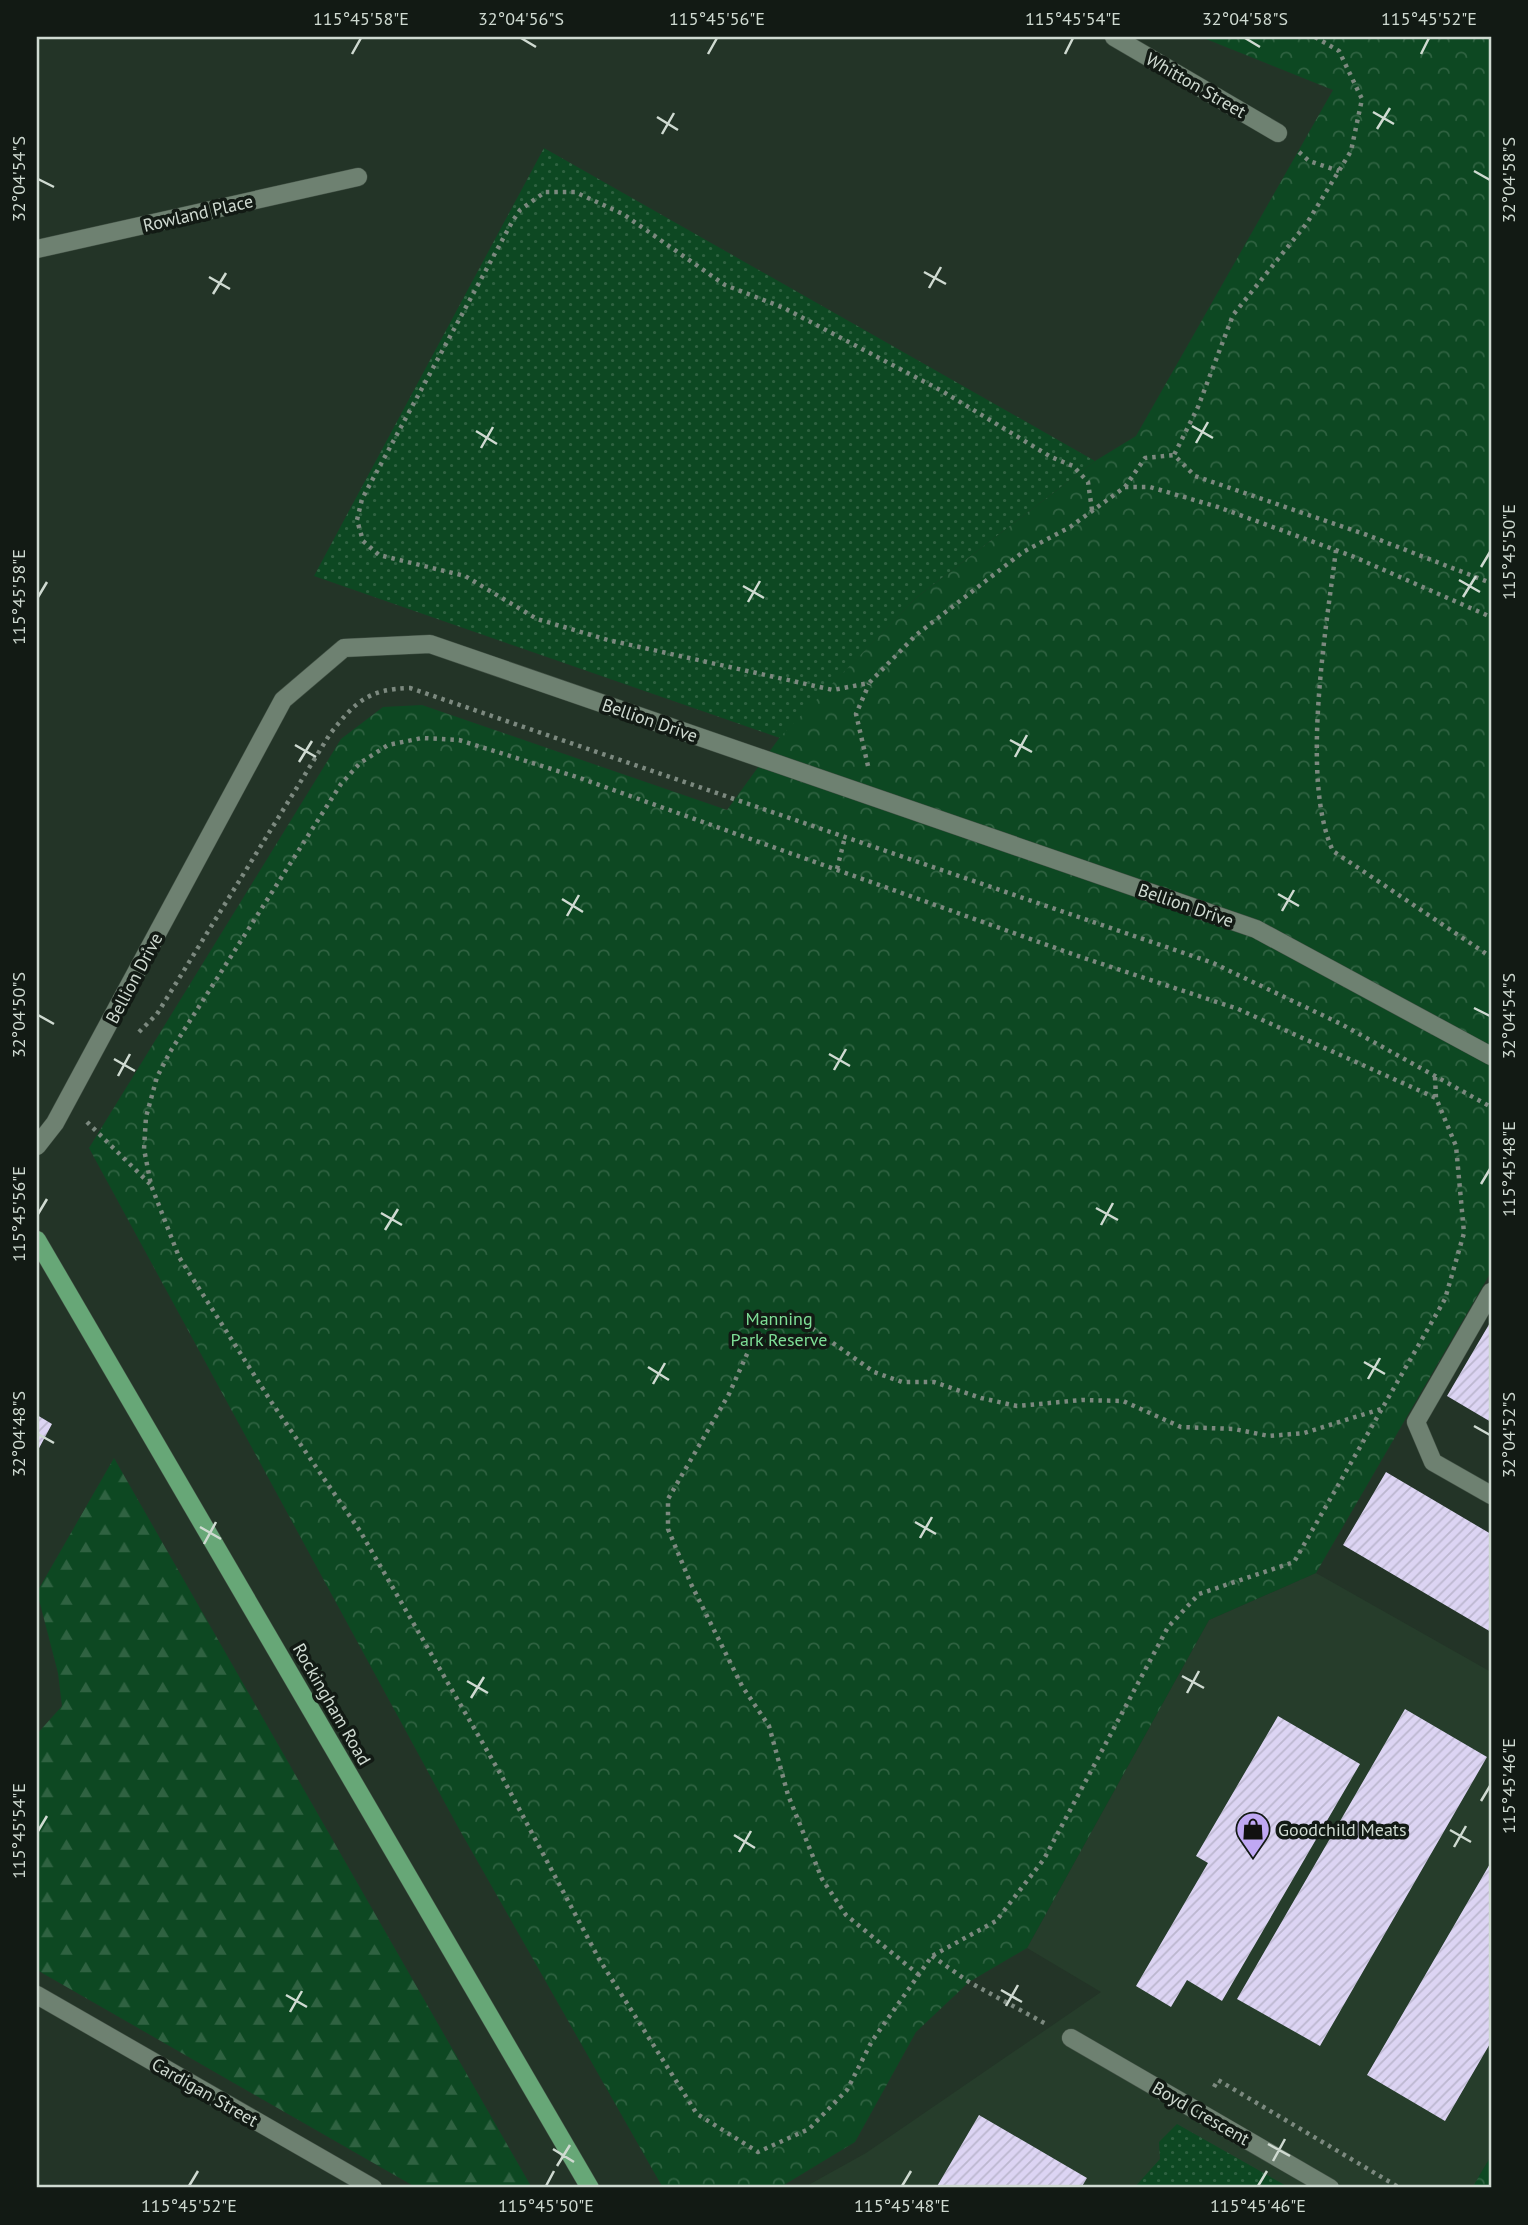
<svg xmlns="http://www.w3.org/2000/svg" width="1528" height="2225" font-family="'PT Sans',sans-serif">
<defs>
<pattern id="grass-dots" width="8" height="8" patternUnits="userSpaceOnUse" patternTransform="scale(1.75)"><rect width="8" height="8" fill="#0d4822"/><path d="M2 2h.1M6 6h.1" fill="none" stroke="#2f6241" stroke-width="1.8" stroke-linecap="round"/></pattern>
<pattern id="forest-firs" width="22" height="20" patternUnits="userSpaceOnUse" patternTransform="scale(1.75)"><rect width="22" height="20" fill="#0d4822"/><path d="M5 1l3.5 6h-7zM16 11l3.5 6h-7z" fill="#2f6241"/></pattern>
<pattern id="park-crowns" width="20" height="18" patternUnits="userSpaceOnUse" patternTransform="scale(1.75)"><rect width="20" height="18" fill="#0d4822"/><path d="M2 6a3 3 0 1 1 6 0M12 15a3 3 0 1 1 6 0" fill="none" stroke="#2f6241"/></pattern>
<pattern id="building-hatch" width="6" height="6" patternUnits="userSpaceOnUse" patternTransform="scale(1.75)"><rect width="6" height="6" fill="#dcd4f3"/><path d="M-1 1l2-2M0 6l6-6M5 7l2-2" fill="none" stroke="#bcb7cf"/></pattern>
</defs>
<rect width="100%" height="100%" fill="#233427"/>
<path fill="#263d2b" d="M1316 1573 1491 1672V2156L1472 2188H803L866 2153 1101 1992 1027 1948 1209 1620Z"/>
<path fill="url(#grass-dots)" d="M544 148 1095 461 917 597 780 738 314 576Z
M1177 2124 1290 2188H1134L1160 2159 1159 2142Z"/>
<path fill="url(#forest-firs)" d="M114 1458 532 2188H417L37 1970V1734L62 1706 58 1673 37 1592Z"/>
<path fill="url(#park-crowns)" d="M1201 37H1491V1272L1316 1573 1209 1620 1027 1948 969 1982 916 2032 855 2142 779 2188H663L458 1827 89 1148 341 739 383 707 422 705 727 810 780 737 917 597 1095 461 1136 436 1333 90Z
M1491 2156V2188H1472Z"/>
<path fill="url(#building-hatch)" d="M1491 1321V1422L1447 1396Z
M37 1415 52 1424 37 1452Z
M1386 1472 1491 1534V1632L1343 1545Z
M1405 1709 1487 1757 1320 2046 1237 1999Z
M1278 1716 1360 1764 1222 2001 1187 1980 1171 2007 1136 1986 1208 1863 1196 1856Z
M1491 1862V2042L1445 2121 1367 2075Z
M979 2115 1087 2178 1081 2188H936Z"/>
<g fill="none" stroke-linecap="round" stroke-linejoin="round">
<g stroke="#425145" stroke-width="19">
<path id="minor" d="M1114 37 1278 133
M37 249 358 177
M37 1146 55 1123 283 700 344 648 430 644 1256 929 1491 1056
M1491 1292 1416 1422 1433 1462 1491 1495
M37 1995 373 2188
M1071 2038 1330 2188"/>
</g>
<g stroke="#425145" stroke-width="19">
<path id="major" d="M37 1240 590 2188"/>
</g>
<path stroke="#7c897f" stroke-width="4.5" stroke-dasharray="3.5 5" stroke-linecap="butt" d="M1315 37 1339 51 1362 99 1351 151 1307 223 1233 315 1198 407 1174 455 1195 476 1367 535 1491 583
M1299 152 1309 161 1339 171
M1125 487 1145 458 1174 455
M1092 510 1088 482 1073 466 1051 457 942 391 784 308 725 285 623 214 575 192H545L520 210 512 222 362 499 357 520 363 541 379 555 465 576 537 619 608 640 833 690 869 683 916 635 1023 552 1070 527 1125 487H1150L1218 507 1352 556 1491 617
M1336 550C1326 629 1300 780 1333 851L1491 957
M868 766 856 714 869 684
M837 869 845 837
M139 1032 157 1014 330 734C355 702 368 689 410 688L1213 963 1341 1024 1491 1107
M1435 1077 1436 1098 1456 1146 1464 1233 1445 1299 1294 1562 1199 1594 1168 1627 1044 1859 996 1921 932 1956 872 2041 847 2090 809 2129 758 2152 697 2114 599 1959 500 1773 360 1531 272 1403 179 1257 151 1185 144 1149 146 1117 157 1077 170 1052 341 784 360 763 388 745 422 738 459 740 577 777 1078 956 1238 1009 1436 1098
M87 1122 150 1184
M932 1956 969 1982 1046 2024
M919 1975 846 1915 822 1879 788 1795 769 1726 742 1686 691 1584 668 1529V1499L729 1394 752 1343 766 1327 789 1320 809 1326 874 1372 902 1382H934L981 1398 1017 1406 1082 1400 1123 1401 1181 1427 1234 1429 1269 1436 1304 1433 1381 1409
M1214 2087 1218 2080 1400 2188"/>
<use href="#minor" stroke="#6e8171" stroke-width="18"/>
<use href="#major" stroke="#67a777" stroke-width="18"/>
</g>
<path fill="none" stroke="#cfdad1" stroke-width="2.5" d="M521 38 536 47M1245 38 1260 47M352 54 361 38M708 54 717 38M1065 54 1073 38M1421 54 1429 38M1373 112 1394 124M657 117 678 130M1377 129 1390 108M662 134 674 113M1474 171 1490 180M38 179 54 187M924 272 946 284M209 277 230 289M929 288 941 267M213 294 226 273M1192 426 1213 438M476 431 497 444M1196 443 1208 422M481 448 493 427M1481 567 1490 552M1459 580 1480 592M743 586 764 598M38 597 47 582M1463 597 1476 576M748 602 760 581M1010 740 1032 752M295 745 316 757M1015 757 1027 735M299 762 312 741M1278 894 1299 906M562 899 583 912M1282 911 1294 890M567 916 579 895M1474 1008 1490 1016M38 1015 54 1024M829 1054 850 1066M114 1059 135 1071M834 1070 846 1049M118 1076 130 1054M1481 1184 1490 1169M1096 1208 1118 1220M381 1213 402 1225M38 1214 47 1199M1101 1225 1113 1203M385 1230 398 1209M1364 1362 1385 1374M648 1367 669 1380M1368 1379 1380 1358M653 1384 665 1363M1474 1426 1490 1435M38 1434 54 1443M915 1522 936 1534M200 1527 221 1539M920 1538 932 1517M204 1544 216 1522M1182 1676 1204 1688M467 1681 488 1693M1187 1693 1199 1671M471 1698 484 1677M1481 1801 1490 1786M1450 1830 1471 1842M38 1831 47 1816M734 1835 755 1848M1454 1847 1466 1826M739 1852 751 1831M1001 1990 1022 2002M286 1995 307 2007M1006 2006 1018 1985M290 2012 302 1991M1268 2144 1290 2156M553 2149 574 2162M1273 2161 1285 2139M557 2166 570 2145M189 2186 198 2171M546 2186 554 2171M902 2186 911 2171M1258 2186 1267 2171"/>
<defs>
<g id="shop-pin" transform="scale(1.75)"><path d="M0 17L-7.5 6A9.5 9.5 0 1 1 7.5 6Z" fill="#c0a8f4" stroke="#121a14"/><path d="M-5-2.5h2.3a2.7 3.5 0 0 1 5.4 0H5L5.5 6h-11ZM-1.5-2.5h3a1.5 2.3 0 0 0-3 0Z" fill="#111"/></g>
</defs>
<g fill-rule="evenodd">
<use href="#shop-pin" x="1253" y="1829"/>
</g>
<g text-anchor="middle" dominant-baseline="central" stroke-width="7" stroke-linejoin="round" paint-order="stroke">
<g font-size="18" fill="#cfdad1" stroke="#121a14">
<text transform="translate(1196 85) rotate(30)">Whitton Street</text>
<text transform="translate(198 213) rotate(-13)">Rowland Place</text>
<text transform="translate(650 720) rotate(19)">Bellion Drive</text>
<text transform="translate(1186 905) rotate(19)">Bellion Drive</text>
<text transform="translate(134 978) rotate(-62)">Bellion Drive</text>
<text transform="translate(332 1704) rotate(60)">Rockingham Road</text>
<text transform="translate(205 2092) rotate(30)">Cardigan Street</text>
<text transform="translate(1201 2113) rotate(30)">Boyd Crescent</text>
</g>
<g font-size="18" fill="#7edf96" stroke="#121a14">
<text x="779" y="1318">Manning<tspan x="779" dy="21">Park Reserve</tspan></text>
</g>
<g font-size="18" fill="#cfdad1" stroke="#121a14" text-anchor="start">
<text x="1278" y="1829">Goodchild Meats</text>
</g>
</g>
<rect width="1528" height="2225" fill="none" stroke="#121a14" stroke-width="77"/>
<rect x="38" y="38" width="1452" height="2148" fill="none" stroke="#cfdad1" stroke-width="2.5"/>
<g font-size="18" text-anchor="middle" fill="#cfdad1">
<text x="361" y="25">115°45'58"E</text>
<text x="521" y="25">32°04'56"S</text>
<text x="717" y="25">115°45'56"E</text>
<text x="1073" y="25">115°45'54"E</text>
<text x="1245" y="25">32°04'58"S</text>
<text x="1429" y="25">115°45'52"E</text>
<text transform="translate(19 179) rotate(-90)" y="6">32°04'54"S</text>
<text transform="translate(1509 180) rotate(-90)" y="6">32°04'58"S</text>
<text transform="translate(1509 552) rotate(-90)" y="6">115°45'50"E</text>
<text transform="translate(19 597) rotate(-90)" y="6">115°45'58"E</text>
<text transform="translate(19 1015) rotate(-90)" y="6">32°04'50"S</text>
<text transform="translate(1509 1016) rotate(-90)" y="6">32°04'54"S</text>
<text transform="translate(1509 1169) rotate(-90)" y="6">115°45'48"E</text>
<text transform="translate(19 1214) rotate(-90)" y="6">115°45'56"E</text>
<text transform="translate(19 1434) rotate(-90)" y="6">32°04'48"S</text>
<text transform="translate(1509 1435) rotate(-90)" y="6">32°04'52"S</text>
<text transform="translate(1509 1786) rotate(-90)" y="6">115°45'46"E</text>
<text transform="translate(19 1831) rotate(-90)" y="6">115°45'54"E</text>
<text x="189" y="2212">115°45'52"E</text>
<text x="546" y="2212">115°45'50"E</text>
<text x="902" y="2212">115°45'48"E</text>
<text x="1258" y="2212">115°45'46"E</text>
</g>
</svg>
